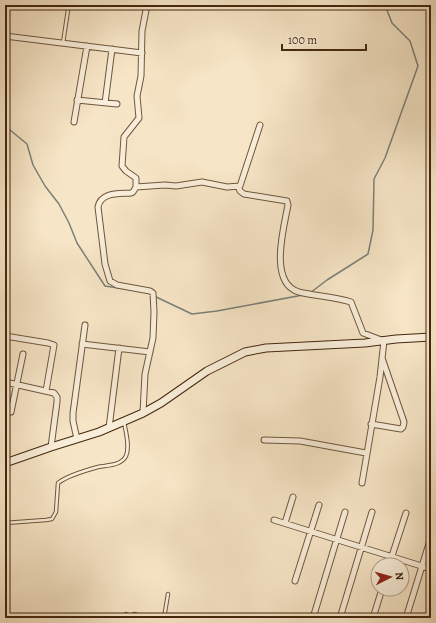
<svg xmlns="http://www.w3.org/2000/svg" width="436" height="623" font-family="Alegreya,serif">
<rect width="100%" height="100%" fill="#f6e5c6"/>
<filter id="stains"><feTurbulence type="fractalNoise" baseFrequency=".005" numOctaves="4"/><feColorMatrix values="0 0 0 0 .2 0 0 0 0 .09 0 0 0 0 .02 0 0 0 .5 -.17"/></filter>
<radialGradient id="worn" r=".72"><stop offset=".6" stop-color="#630" stop-opacity="0"/><stop offset="1" stop-color="#630" stop-opacity=".3"/></radialGradient>
<g fill="none" stroke-linecap="round" stroke-linejoin="round">
<path stroke="#7b8079" stroke-width="1.5" d="M5 129 10 130 27 144 33 165 45 186 59 204 69 223 77 243 105 286 132 290
M310 293 327 280 368 254 373 230 374 179 385 158 418 66 410 41 392 23 385 5
M154 296 192 314 217 311 303 295"/>
<g stroke="#70563d" stroke-width="4.5">
<path id="lane" d="M63 43 68 10 66 5
M5 51 7 37
M5 523 46 520 52 519 56 512 58 483C67 476 87 470 98 467 107 465 121 466 126 456 130 447 126 432 124 422
M134 614 140 616 142 618
M120 618 126 614
M164 618 168 594"/>
</g>
<g stroke="#70563d" stroke-width="7">
<path id="street" d="M5 36 142 53
M77 100 117 104
M105 103 112 49
M74 122 87 46
M238 186 240 191 244 194 287 201 288 205C284 227 268 283 299 292 316 296 334 297 351 302L363 333 384 341 380 377 362 483
M136 187 165 185 176 186 202 182 227 187 240 186 260 125
M5 336 48 343 54 345 46 391
M82 344 150 352
M5 382 54 393 57 397V402L51 447
M11 412 23 354
M143 413 145 374 153 338 154 312 153 293 150 291 117 285 110 281 105 264 98 207C101 192 118 194 131 193L133 192 136 187V178L126 171 122 166 124 137 139 118 137 96 141 76 142 31 147 5
M371 424 401 429 403 427 404 422 382 358
M109 428 119 348
M77 439 73 421V413L85 325
M264 440 300 441 366 453
M274 520 431 569
M285 523 293 497
M389 565 406 513
M295 581 319 505
M313 618 345 512
M340 618 372 512
M373 618 382 589
M406 618 431 537"/>
</g>
<g stroke="#43270f" stroke-width="9">
<path id="secondary" d="M5 463 51 447 99 432 143 413 161 403 207 371 245 352 266 348 365 343 396 339 431 337"/>
</g>
<use href="#lane" stroke="#f9eeda" stroke-width="2.5"/>
<use href="#street" stroke="#f9eeda" stroke-width="5"/>
<use href="#secondary" stroke="#f9eeda" stroke-width="7"/>
</g>
<rect width="436" height="623" fill="none" stroke="#f6e5c6" stroke-width="20"/>
<rect x="6" y="6" width="424" height="611" fill="none" stroke="#43270f" stroke-width="2"/>
<rect x="10" y="10" width="416" height="603" fill="none" stroke="#43270f"/>
<g transform="translate(390 577) rotate(84)"><circle r="19" fill="#f9eeda" stroke="#b09e89"/>
<path d="M0-3L7 15L0 10L-7 15Z" fill="#8f2418"/>
<text y="-6" font-size="11" font-weight="bold" text-anchor="middle" fill="#43270f">N</text>
</g>
<path d="M282 44v6h84v-6" fill="none" stroke="#43270f" stroke-width="2"/>
<text x="288" y="44" font-size="12" fill="#43270f" stroke="#f9eeda" stroke-width="3" paint-order="stroke">100 m</text>
<rect width="100%" height="100%" filter="url(#stains)"/>
<rect width="100%" height="100%" fill="url(#worn)"/>
</svg>
